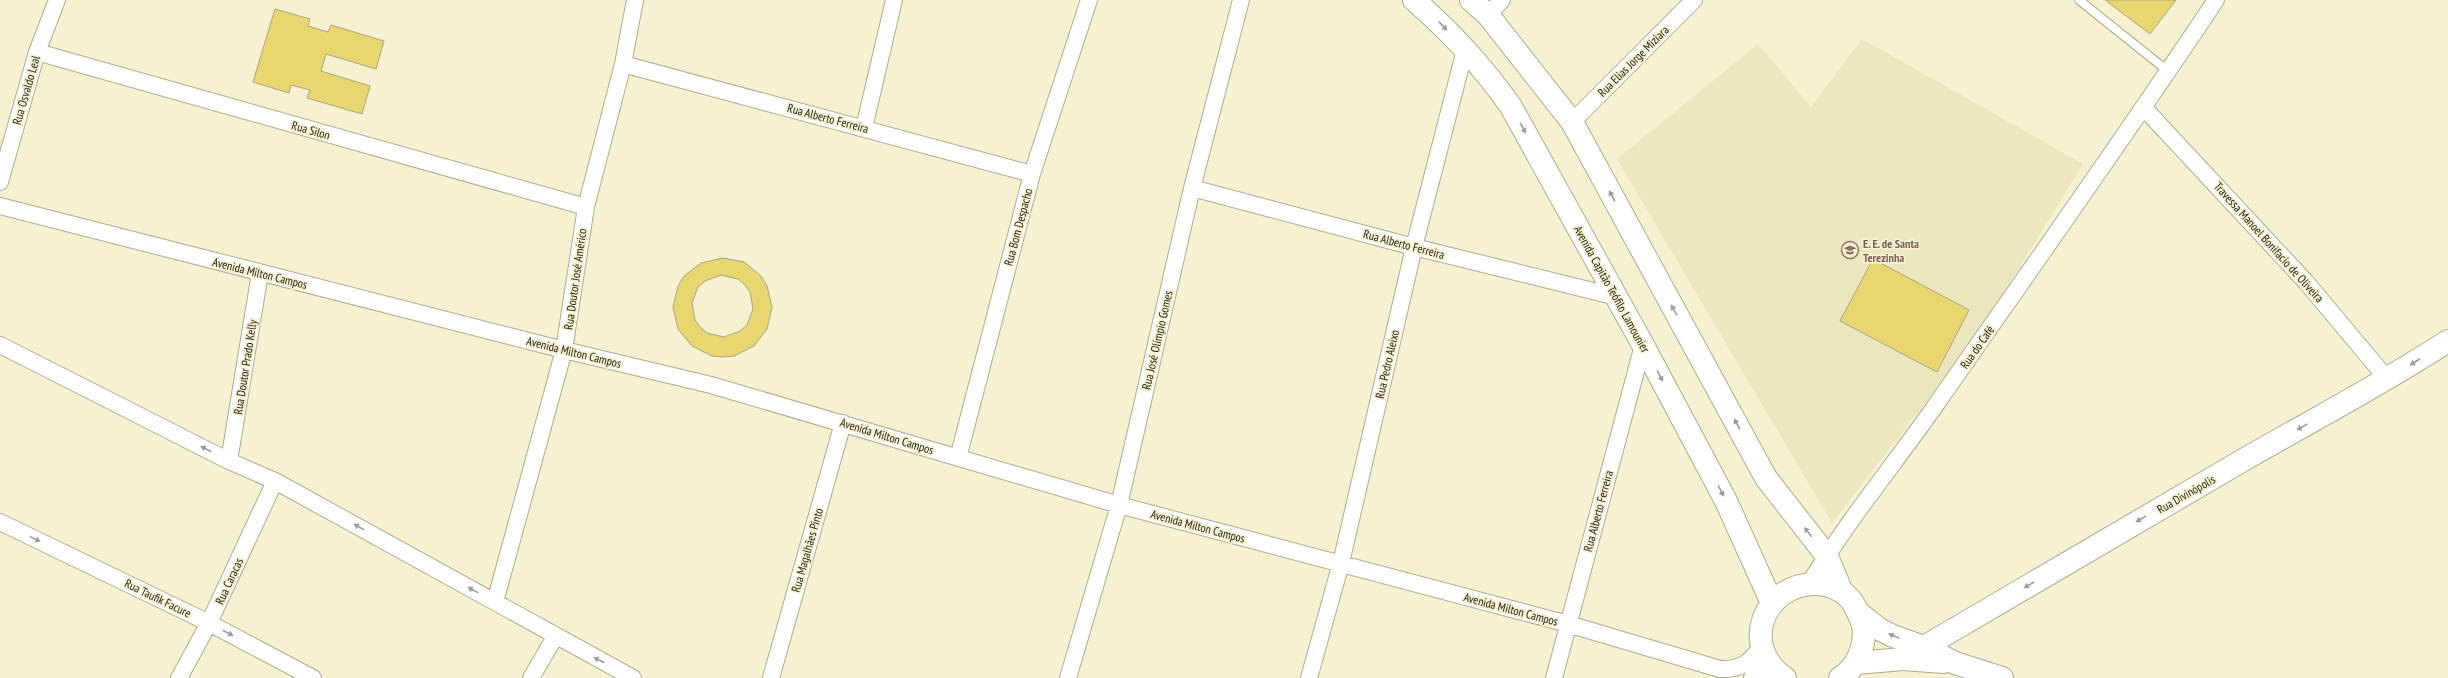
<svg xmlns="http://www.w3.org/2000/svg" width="2448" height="678" font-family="'PT Sans Narrow',sans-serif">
<rect width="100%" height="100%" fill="#f6f1d0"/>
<path fill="#ece6be" d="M1862 39 2083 164 1977 336 1832 523 1617 159 1758 44 1811 107Z"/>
<path fill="#e8d76f" stroke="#a9a485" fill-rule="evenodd" d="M2105 0H2176L2150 34Z
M275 9 310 19 308 26 328 32 331 25 384 41 376 69 326 54 321 71 370 86 362 114 307 98 310 90 291 85 289 93 253 82Z
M723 258 744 262 761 276 767 286 772 307 767 329 754 346 734 356 723 357 712 356 692 346 678 329 673 307 678 286 684 276 701 263ZM721 275 738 279 745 285 750 292 753 309 747 325 740 331 724 337 707 333 700 327 695 320 692 303 698 287 705 281Z
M1873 259 1969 310 1937 372 1840 321Z"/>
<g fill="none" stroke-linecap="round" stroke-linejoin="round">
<g stroke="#b0ab8c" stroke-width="10">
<path id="service" d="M2079 0 2169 72"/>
</g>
<g stroke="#b0ab8c" stroke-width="18">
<path id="minor" d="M1488 15 1502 0
M37 52 586 207
M623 64 1032 174
M2144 108 2306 282 2388 380
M1572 122 1694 0
M864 128 894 0
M0 182 37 52 57 0
M1192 188 1414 247 1617 297
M0 206 564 350 711 385 1119 505 1568 624 1720 669C1741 670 1750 662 1762 646
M0 345 229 461 275 481 633 678
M958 458 1032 174 1089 0
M229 461 260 273
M0 522 209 623 313 678
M1809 584C1846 523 1892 467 1933 409 2028 273 2124 138 2216 0
M495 602 564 350 586 207 623 64 635 0
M179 678 209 623 275 481
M531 678 555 637
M771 678 843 423
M1068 678 1119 505 1192 188 1241 0
M1309 678 1341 563 1414 247 1465 50
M1554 678 1643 345"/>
</g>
<g stroke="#b0ab8c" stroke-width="24">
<path id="secondary" d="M1414 0C1450 31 1482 66 1510 105L1643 345 1726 501 1772 603
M1471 0 1488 15 1572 122 1766 478 1827 556 1841 590
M1860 614 1879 629 1893 636 1924 647 1955 663 2002 678
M1924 647C2031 584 2138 521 2245 459 2313 420 2382 384 2448 341
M1856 663 1903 659 1944 662
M1755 678 1766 658
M1785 678C1739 647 1763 583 1817 584 1832 585 1844 590 1853 603 1858 612 1863 621 1864 631 1864 650 1856 668 1840 678"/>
</g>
<use href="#service" stroke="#fff" stroke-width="8"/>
<use href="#minor" stroke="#fff" stroke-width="16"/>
<use href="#secondary" stroke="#fff" stroke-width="22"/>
</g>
<defs><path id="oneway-solid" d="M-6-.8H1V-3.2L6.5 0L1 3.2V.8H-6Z"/></defs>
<g fill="#9d9c97">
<use href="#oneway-solid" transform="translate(1443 26) rotate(47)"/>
<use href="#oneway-solid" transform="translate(1523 128) rotate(61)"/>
<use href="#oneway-solid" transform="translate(1612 196) rotate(-119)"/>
<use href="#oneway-solid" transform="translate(1674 310) rotate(-119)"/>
<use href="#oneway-solid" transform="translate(2415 362) rotate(147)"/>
<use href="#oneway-solid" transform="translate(1660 376) rotate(62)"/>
<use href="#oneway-solid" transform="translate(1737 424) rotate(-119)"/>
<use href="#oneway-solid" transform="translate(2302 427) rotate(150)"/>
<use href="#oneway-solid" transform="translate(206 449) rotate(-153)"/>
<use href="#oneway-solid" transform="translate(1721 491) rotate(62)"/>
<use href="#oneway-solid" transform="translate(2141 519) rotate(150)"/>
<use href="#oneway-solid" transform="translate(359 527) rotate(-151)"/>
<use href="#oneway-solid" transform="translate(1808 532) rotate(-128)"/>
<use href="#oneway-solid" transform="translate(35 539) rotate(26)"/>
<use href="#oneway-solid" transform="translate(2029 585) rotate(149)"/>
<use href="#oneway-solid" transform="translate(473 590) rotate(-151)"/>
<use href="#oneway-solid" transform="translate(228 633) rotate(28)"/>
<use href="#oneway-solid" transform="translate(1894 636) rotate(-157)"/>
<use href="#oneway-solid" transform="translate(599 660) rotate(-152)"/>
</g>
<defs>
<g id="school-ring" transform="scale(0.9)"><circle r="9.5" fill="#f6f1d0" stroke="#8d6e63" stroke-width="1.5"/><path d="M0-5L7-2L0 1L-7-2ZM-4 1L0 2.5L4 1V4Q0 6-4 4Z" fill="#8d6e63"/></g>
</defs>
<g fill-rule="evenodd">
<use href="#school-ring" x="1850" y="250"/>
</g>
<g text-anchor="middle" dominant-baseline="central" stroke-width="3.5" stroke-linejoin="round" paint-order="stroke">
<g font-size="12" fill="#262418" stroke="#f6f1d0">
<text transform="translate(1633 61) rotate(-45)">Rua Elias Jorge Miziara</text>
<text transform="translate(26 90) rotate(-74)">Rua Osvaldo Leal</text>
<text transform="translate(828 118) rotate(15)">Rua Alberto Ferreira</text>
<text transform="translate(311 130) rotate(16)">Rua Silon</text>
<text transform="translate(1018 227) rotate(-75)">Rua Bom Despacho</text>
<text transform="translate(2269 242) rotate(48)">Travessa Manoel Bonifacio de Oliveira</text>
<text transform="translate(1404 244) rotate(15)">Rua Alberto Ferreira</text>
<text transform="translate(260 273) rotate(14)">Avenida Milton Campos</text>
<text transform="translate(575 279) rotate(-82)">Rua Doutor José Américo</text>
<text transform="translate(1612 289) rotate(61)">Avenida Capitão Teófilo Lamounier</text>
<text transform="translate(1157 340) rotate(-77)">Rua José Olímpio Gomes</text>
<text transform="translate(1977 347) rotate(-55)">Rua do Café</text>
<text transform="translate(574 352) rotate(14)">Avenida Milton Campos</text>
<text transform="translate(1387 364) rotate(-77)">Rua Pedro Aleixo</text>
<text transform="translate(245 367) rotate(-81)">Rua Doutor Prado Kelly</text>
<text transform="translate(887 436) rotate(17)">Avenida Milton Campos</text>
<text transform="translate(2186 494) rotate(-30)">Rua Divinópolis</text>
<text transform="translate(1598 511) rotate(-75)">Rua Alberto Ferreira</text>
<text transform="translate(1198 526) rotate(15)">Avenida Milton Campos</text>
<text transform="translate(807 550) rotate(-74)">Rua Magalhães Pinto</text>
<text transform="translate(229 581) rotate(-65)">Rua Caracas</text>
<text transform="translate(158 598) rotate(26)">Rua Taufik Facure</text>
<text transform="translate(1511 609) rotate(15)">Avenida Milton Campos</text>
</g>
<g font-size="12" font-weight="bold" fill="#785e54" stroke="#f6f1d0" text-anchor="start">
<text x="1863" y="243">E. E. de Santa<tspan x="1863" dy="14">Terezinha</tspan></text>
</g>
</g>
</svg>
